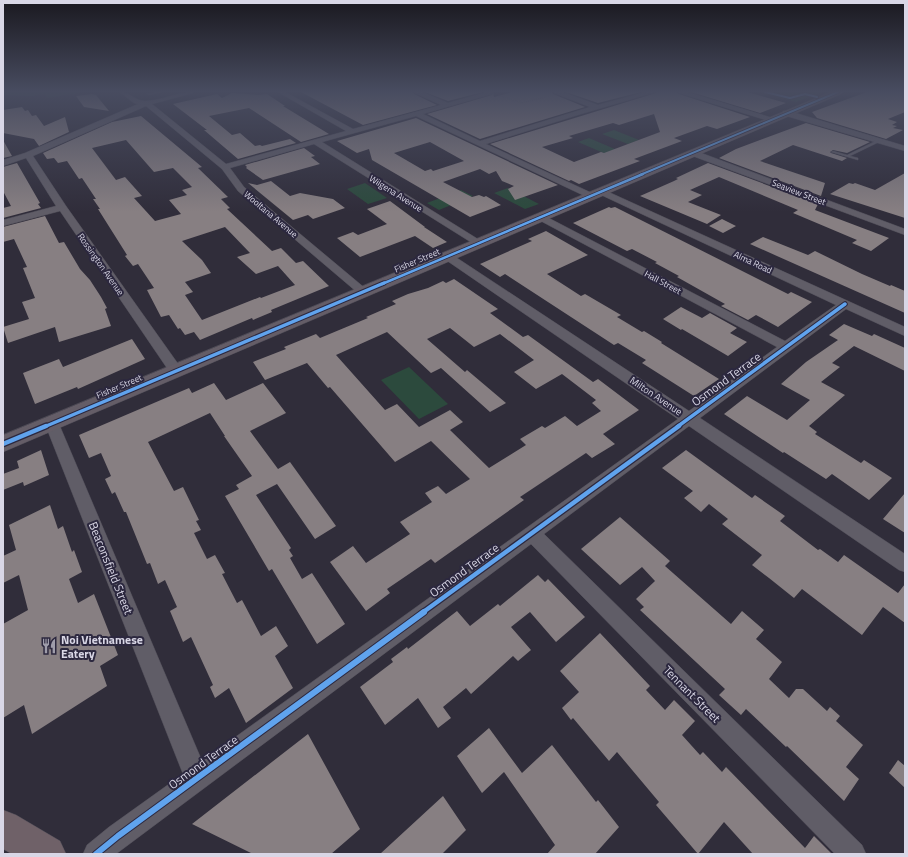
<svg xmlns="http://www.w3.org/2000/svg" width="908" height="857" font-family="'Titillium Web',sans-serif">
<rect width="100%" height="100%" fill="#302d3a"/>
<path fill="#2c4a3d" d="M3 92H83L48 98 44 94 32 96 3 95Z
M757 92H822L796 102Z
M614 130 639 140 628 144 602 134Z
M589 138 617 150 606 154 578 142Z
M365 183 387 198 368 204 347 189Z
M508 188 539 204 525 209 494 193Z
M461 190 473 196 439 210 427 203Z
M409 367 448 404 419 419 381 380Z"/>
<path fill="#877f82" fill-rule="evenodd" d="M301 92H413L414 94 437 105 363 125Z
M425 92H483L448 101Z
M493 92 494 97 513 92H552L553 94 585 107 480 139 427 114 492 95Z
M566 92H641L598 103Z
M657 92H677L679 94 750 117 717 129 707 126 674 138 682 141 634 159 640 161 579 184 571 180 569 181 490 144 656 93ZM654 114 660 132 604 153 601 152 574 162 542 147 573 138 569 136 613 123 619 125Z
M691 92H747L786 103 760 113Z
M867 92H905V112L888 119 897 122 892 125 897 126 893 128 903 130 886 139 817 118 812 112Z
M232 93 258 95 267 94 285 106H283L329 134 301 142 249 108 209 116 232 135 240 133 255 146 260 145 262 146 290 139 296 143 238 159 204 130H207L173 104 217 94 222 98Z
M92 94 96 95 109 111 84 107 76 96Z
M22 107 25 111 28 110 32 116 36 115 44 126 65 117 69 132 71 131 39 146 34 139 3 133V110Z
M141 116 202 167 198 168 228 197 221 199 230 208 227 209 272 251 281 248 296 263 303 261 329 286 271 310 272 312 253 320 252 318 200 340 194 332 185 335 180 328 178 329 169 315 161 317 147 290 154 288 138 264 133 266 125 256 127 255 98 209H100L93 199H96L82 178 79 179 67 161 58 163 54 158 47 159 43 153 112 122ZM126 140 154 172 173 168 192 187 182 190 187 195 169 200 181 214 155 221 134 198 142 196 125 177 116 180 92 148ZM225 227 250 253 237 257 256 274 278 266 295 285 261 298 260 297 202 320 185 295 193 292 185 282 211 273 202 260 182 241Z
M416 118 558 185 515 200 508 189 514 186 502 181 496 171 489 174 480 169 443 182 472 197 479 195 484 197 486 196 501 205 470 217 372 160 369 149 357 153 337 141ZM430 142 464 161 433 171 431 169 425 171 394 153Z
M806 123 870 142 847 153 833 150 830 152 831 153 847 158 842 161 793 145 760 161 825 183 821 196 719 158 736 149Z
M3 140 12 156 3 158Z
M304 148 315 156 311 157 320 164 263 180 246 168 247 167 245 165Z
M17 163 40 203 38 204 41 208 3 218V208L11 206 3 191V167Z
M708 163 818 204 815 210 889 238 871 251 852 243 857 240 793 213 798 210 719 177 690 190 702 195 688 202 721 215 707 224 640 196 674 181 678 179 676 178Z
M905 173V218L830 194 849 183 853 184 855 183 875 190Z
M271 181 290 196 300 193 333 199 345 208 313 219 308 215 293 220 248 183 257 185Z
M390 201 425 227H424L447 242 433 248 415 236 360 257 337 238 353 232 358 235 387 224 367 209Z
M609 207 611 208 615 207 788 294 791 292 812 302 778 327 756 315 748 320 721 306 725 304 677 277 679 276 655 263 657 262 632 249 627 251 573 223Z
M45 216 59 243 64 242 80 269 90 280 101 297 107 308 105 309 111 326 59 342 55 327 8 343 3 327 29 319 22 302 35 298 23 268 27 267 14 239 3 242V227Z
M722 219 736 226 723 233 709 226Z
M546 231 588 255 547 274 581 296 585 294 621 315 617 317 642 332 644 331 662 342 661 343 719 379 694 396 642 363 646 360 618 343 614 345 505 274 500 277 480 264 532 241 528 239Z
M763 237 808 255 815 251 862 274 890 286 891 285 905 291V313L750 244Z
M454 279 498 309 490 313 523 337 528 335 593 382 598 379 639 410 603 434 615 444 592 458 586 453 520 497 524 500 435 563 431 559 387 589 390 593 366 611 330 562 353 546 366 563 410 534 400 522 432 502 425 493 438 486 446 494 470 479 431 441 395 462 330 387 328 388 307 363 265 380 253 362 286 349 284 347 316 334 320 338 368 318 366 317 396 304 392 301 408 294 428 288 443 281 446 283ZM450 328 474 347 500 334 534 360 514 372 536 389 562 374 596 400 592 403 601 411 577 426 565 416 545 428 542 426 520 439 526 445 489 468 450 430 463 422 450 410 419 427 397 404 385 410 336 355 387 332 431 373 441 368 490 412 506 403 467 370 465 372 427 339Z
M681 307 702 318 710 313 737 328 730 333 747 342 728 356 682 329 681 330 663 319Z
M844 324 872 336 874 334 905 348V371L854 346 832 363 840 367 821 382 845 395 809 426 817 432 815 434 861 463 864 460 892 478 869 500 832 474 826 479 784 452 783 453 724 414 747 396 787 420 810 400 781 384 806 362 838 340 829 335Z
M132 339 145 359 78 389 77 387 35 404 23 373 59 359 63 367Z
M214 383 226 400 263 383 286 413 250 431 278 469 290 462 336 526 315 539 277 484 256 495 291 548 289 550 293 556 290 558 302 579 312 573 345 624 317 644 272 569 269 571 225 496 239 489 236 485 252 476 224 436H225L210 413 148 442 174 491 183 487 199 520 196 521 201 530 194 533 207 559 215 555 225 573 222 574 237 603 242 600 261 636 276 626 288 646 275 656 293 688 246 723 229 688 215 698 210 687 213 685 191 637 183 642 170 611 177 607 165 580 158 584 150 563 147 564 126 512H124L115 492 112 494 105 479 111 476 101 453 89 458 79 435 189 388 192 393Z
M41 450 49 475 24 486 23 482 3 490V474L19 468 17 461Z
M686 450 752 498 755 495 785 516 780 521 818 550 820 549 838 562 844 555 898 593 905 584V623L883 607 862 635 802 589 794 598 769 578 752 565 762 555 722 524 728 519 709 504 701 512 684 498 693 491 662 468Z
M905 493V533L883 519Z
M50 505 58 529 63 526 72 552 74 550 82 572 69 579 78 603 94 594 118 655 100 666 107 686 32 734 24 705 3 718V624L28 610 19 575 3 583V556L16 550 9 525Z
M620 517 670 561 665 566 731 624 742 611 764 630 756 639 782 662 769 679 789 698 796 689H803L827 711 830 707 840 716 836 721 863 745 846 767 859 779 844 801 787 746 786 747 746 709 741 715 719 695 725 689 640 610 644 607 636 599 655 581 642 567 620 585 581 549Z
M538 575 545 582 548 579 585 617 556 642 530 612 511 627 531 650 518 661 513 656 471 694 466 688 443 707 451 718 438 728 418 698 385 725 360 687 393 662 391 659 407 647 408 649 457 611 470 626 498 604 500 606Z
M600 633 650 686 646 690 665 710 674 700 695 721 682 735 700 755 703 752 722 772 726 767 805 848 814 836 832 854H753L724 822 698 854 656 805 659 802 617 752 609 761 573 718 571 720 562 708 579 692 560 671Z
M489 728 522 773 552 745 596 802 598 800 619 827 595 854H547L555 845 504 772 482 793 457 756Z
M308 734 360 829 331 854H253L192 824Z
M898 760 905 766V788L889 773Z
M443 796 466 830 442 854H380Z"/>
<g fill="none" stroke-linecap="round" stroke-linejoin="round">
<g stroke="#4b4954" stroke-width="1">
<path id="lane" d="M157 92H162L149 95 147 94Z
M878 140 881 141 850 156 858 158V160L831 152 833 151 847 155Z"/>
</g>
<g stroke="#4b4954" stroke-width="1">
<path id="street" d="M120 92C130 92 135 101 145 101 161 101 177 92 194 92L193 93 152 104 226 164 346 131 278 92H285L353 129 441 105 415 93 414 92H422L448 103 487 92H492V94L423 114 480 141 590 107 554 93 553 92H562L598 105 646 92H656L581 114 486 144 594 194 596 196 594 198 591 199 416 116 322 142 481 241 482 243 477 246 314 144 230 168 244 187 366 289 368 291 366 293H358L238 191 222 169 146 106 33 156 66 206 181 368 183 371 181 374 176 376 171 374 60 211 3 226V220L56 206 26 158 3 166V160L25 153 138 104 134 103Z
M678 92H687L776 119 772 121H769L679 93Z
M783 111H789L905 146V151L783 115Z
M690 151H696L905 229V235L690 155Z
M602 189 905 327V336L846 309 700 418 905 554V572L899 570 689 426 544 534 862 845 866 854H835L531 544 116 854H83L87 845 109 827 183 774 45 424 47 420 52 419 57 420 59 424 202 761 678 419 443 258 442 256 443 254H451L689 411 777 347 537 219 535 217 537 215H543L785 341 836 305 599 194 597 192 599 190Z"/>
</g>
<g stroke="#4b4954" stroke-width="1">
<path id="secondary" d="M831 92H843L841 94 3 452V435Z"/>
</g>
<g stroke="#4b4954" stroke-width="1">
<path id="highway" d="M3 810 16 815 60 841 66 854H12L3 849Z"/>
</g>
<path stroke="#67666f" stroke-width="1.5" stroke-dasharray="0.5 1.5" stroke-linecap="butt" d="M765 92 796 98
M498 95 522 103 549 96"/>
<use href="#lane" fill="#605d67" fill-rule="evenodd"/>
<use href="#street" fill="#605d67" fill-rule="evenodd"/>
<use href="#secondary" fill="#645d67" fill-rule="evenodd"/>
<use href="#highway" fill="#6f6168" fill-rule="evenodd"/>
<g stroke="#2c283f" stroke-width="3.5">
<path id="cycleway-far4" d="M765 92 790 98 805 94 817 97
M640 175 838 92"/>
</g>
<g stroke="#2c283f" stroke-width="4">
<path id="cycleway-far3" d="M382 284 643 174"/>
</g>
<g stroke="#2c283f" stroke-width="5.5">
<path id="cycleway-far2" d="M44 427 384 283
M677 427 845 304"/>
</g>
<g stroke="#2c283f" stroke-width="7">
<path id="cycleway-far1" d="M3 444 46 426
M422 613 679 426"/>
</g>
<g stroke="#2c283f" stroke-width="8">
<path id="cycleway" d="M96 854 118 836 424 612"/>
</g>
<use href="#cycleway-far4" stroke="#60a3ed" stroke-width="2"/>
<use href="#cycleway-far3" stroke="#60a3ed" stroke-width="2.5"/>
<use href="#cycleway-far2" stroke="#60a3ed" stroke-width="3.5"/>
<use href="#cycleway-far1" stroke="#60a3ed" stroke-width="4.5"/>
<use href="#cycleway" stroke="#60a3ed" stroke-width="6"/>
</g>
<linearGradient id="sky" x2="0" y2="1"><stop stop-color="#1a1920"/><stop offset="0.43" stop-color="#484c60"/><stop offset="1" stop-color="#484c60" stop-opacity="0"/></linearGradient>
<rect width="908" height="212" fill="url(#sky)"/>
<defs>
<g id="restaurant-bare" transform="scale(1.2)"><path d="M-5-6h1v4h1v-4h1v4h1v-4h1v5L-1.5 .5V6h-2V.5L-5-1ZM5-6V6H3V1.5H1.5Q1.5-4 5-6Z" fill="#9e9caa" stroke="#2c283f" stroke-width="2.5" paint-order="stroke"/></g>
</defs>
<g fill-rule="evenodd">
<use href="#restaurant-bare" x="49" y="646"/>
</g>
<g text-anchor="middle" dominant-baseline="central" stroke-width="4" stroke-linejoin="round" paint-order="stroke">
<g font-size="9" fill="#d9d7e6" stroke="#2c283f">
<text transform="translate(799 192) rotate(21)">Seaview Street</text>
<text transform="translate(396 193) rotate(32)">Wilgena Avenue</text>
<text transform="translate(271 214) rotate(40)">Wooltana Avenue</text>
<text transform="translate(417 260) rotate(-23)">Fisher Street</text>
<text transform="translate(753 262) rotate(25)">Alma Road</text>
<text transform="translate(101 264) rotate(55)">Rossington Avenue</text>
<text transform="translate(663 282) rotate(28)">Hall Street</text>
<text transform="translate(119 386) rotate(-23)">Fisher Street</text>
</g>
<g font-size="10" fill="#d9d7e6" stroke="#2c283f">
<text transform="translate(656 396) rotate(34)">Milton Avenue</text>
</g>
<g font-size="12" fill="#d9d7e6" stroke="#2c283f">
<text transform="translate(726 379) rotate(-36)">Osmond Terrace</text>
<text transform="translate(111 568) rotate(68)">Beaconsfield Street</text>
<text transform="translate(464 570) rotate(-36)">Osmond Terrace</text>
<text transform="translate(692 694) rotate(45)">Tennant Street</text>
<text transform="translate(203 762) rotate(-36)">Osmond Terrace</text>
</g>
<g font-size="12" font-weight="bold" fill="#d9d7e6" stroke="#2c283f" text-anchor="start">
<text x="61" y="639">Noi Vietnamese<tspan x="61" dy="14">Eatery</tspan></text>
</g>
</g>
<rect width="908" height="857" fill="none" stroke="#d9d7e6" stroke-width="8"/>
</svg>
